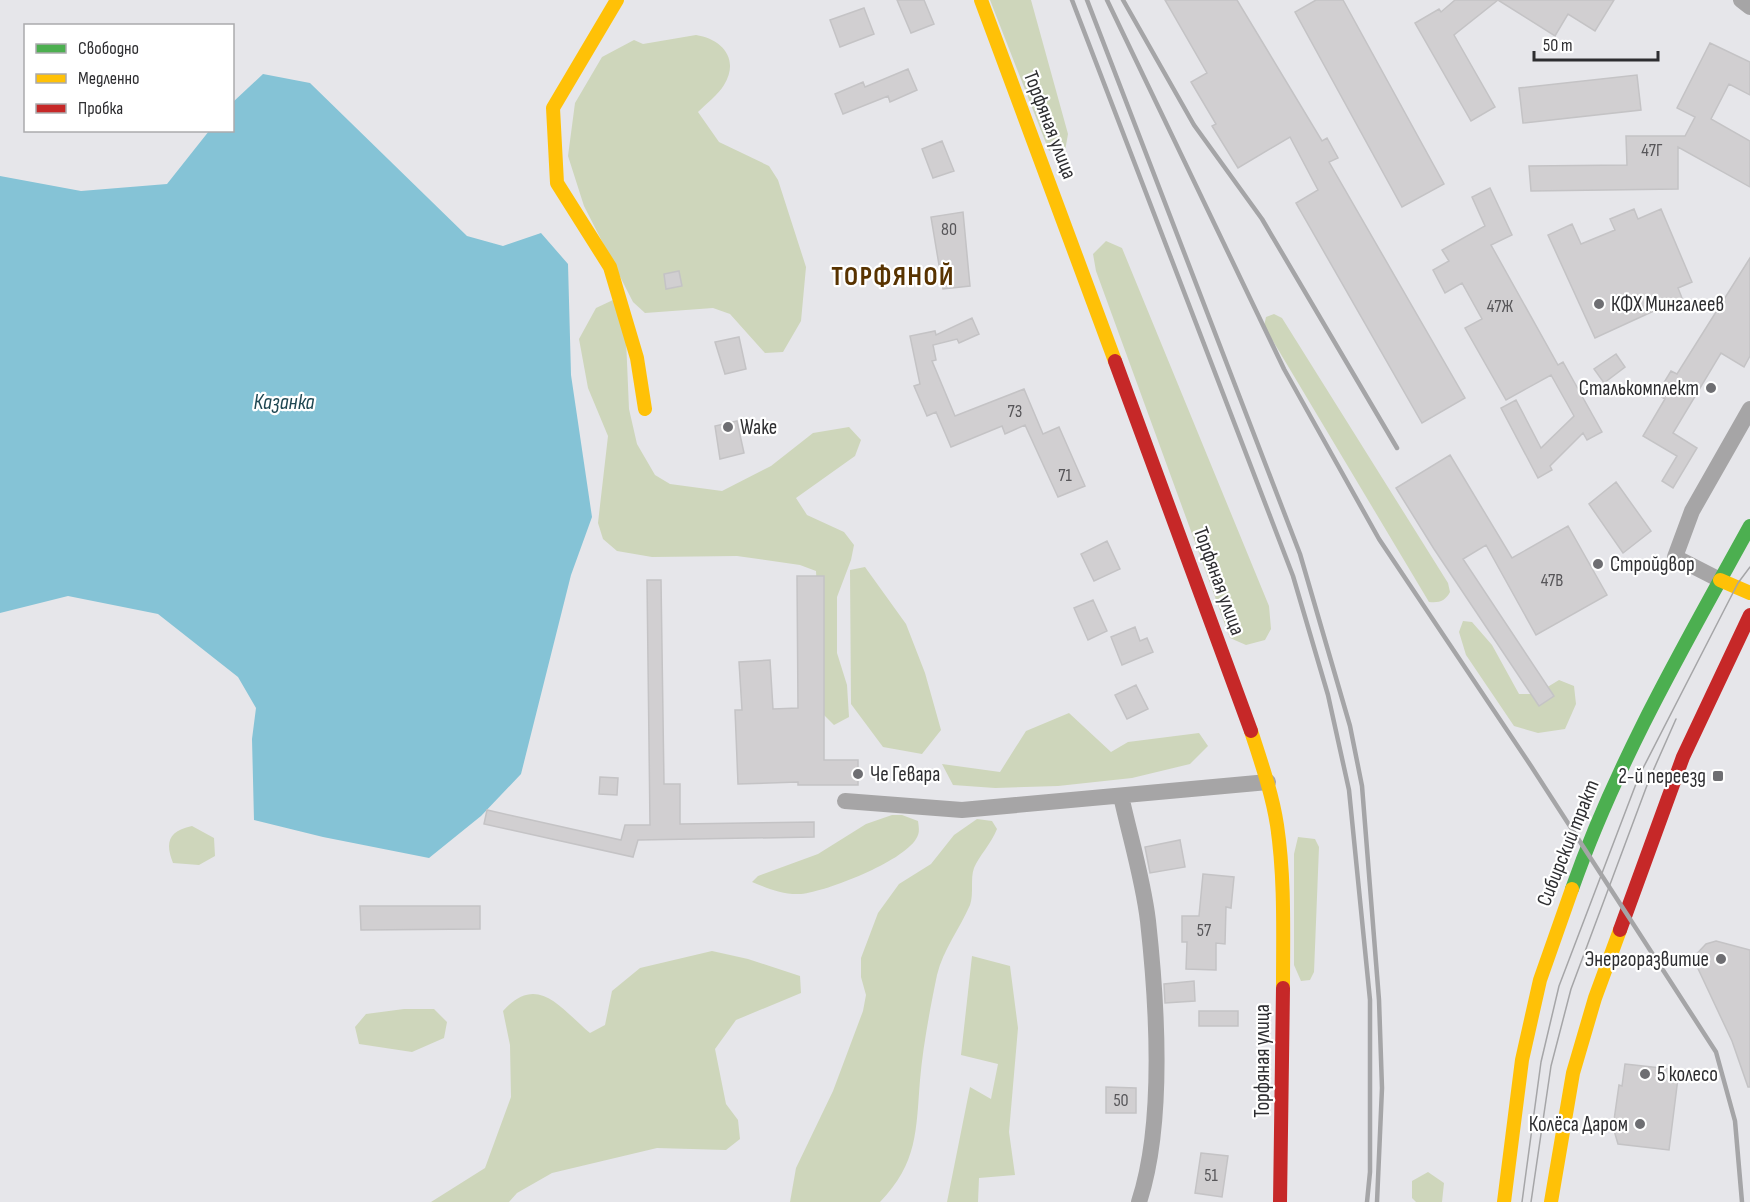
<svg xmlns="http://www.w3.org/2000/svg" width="1750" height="1202" font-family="'Sofia Sans Condensed',sans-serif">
<rect width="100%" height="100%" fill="#e6e6ea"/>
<path fill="#ced6bb" d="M990 0H1031L1068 134 1065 151H1049Z
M696 35C722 39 740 59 724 85 718 95 706 104 698 112L719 142 769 166 778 180 806 267 801 321 783 352 765 353 730 314 713 308 645 313 633 302 584 206 568 156 575 103 602 57 634 40 643 44Z
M1106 241 1122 248 1269 606 1271 629 1265 640 1246 645 1230 638 1096 271 1093 254Z
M613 300 626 339 629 409 637 444 655 475 670 484 722 491 771 466 813 433 849 427 861 440 855 456 796 498 807 515 844 532 854 545 851 560 837 597V653L847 685 849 717 834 725 823 714 816 571 800 565 737 556 652 557 617 551 603 539 598 523 608 436 588 388 579 339 596 308Z
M1274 314 1282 318 1448 583 1450 592C1445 601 1440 603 1429 602L1264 326 1266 317Z
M865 567 906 624 925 673 941 730 922 754 883 747 851 704 850 570Z
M1463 621 1472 622 1492 645 1519 694H1536L1559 680 1574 686 1576 704 1565 729 1538 733 1514 726 1466 655 1459 632Z
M1069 713 1111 752 1128 742 1199 733 1208 746 1190 764 1132 778 1058 786 995 788 953 785 942 764 1000 772 1026 731Z
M892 815H902L918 821C919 828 920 833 916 839 902 862 828 891 801 894 783 895 769 889 752 882L758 876 818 854 866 824Z
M977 819 992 821 997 829C991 844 979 856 974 868 970 879 974 893 970 905 960 928 943 950 937 975 930 1009 923 1046 920 1080 916 1130 918 1163 880 1202H790L796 1168 833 1091 863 1011 866 995 861 977V958L878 913 899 884 931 864 954 835Z
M192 826 214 838 215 856 199 865 173 863C165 843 168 831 192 826Z
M1298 837 1315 839 1319 847 1314 972 1310 980 1301 981 1294 965V854Z
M712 951 748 959 800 976 801 993 736 1020 715 1049 726 1104 738 1120 740 1139 726 1150 657 1148 552 1173 517 1193 509 1202H431L485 1168 511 1097 510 1045 503 1011C538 972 561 1009 590 1033L605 1025 612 991 640 968Z
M972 956 1010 966 1018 1028 1009 1132 1015 1175 979 1178 978 1202H947L970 1087 991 1099 998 1064 961 1055Z
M404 1009H434L447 1022 444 1038 412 1052 359 1044 355 1027 366 1014Z
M1428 1172 1444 1183 1442 1202H1416L1412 1198V1181Z"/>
<path fill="#85c3d6" d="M263 74 310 83 467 236 503 246 541 233 568 264 571 375 592 517 571 575 521 774 481 816 429 858 323 837 254 820 252 739 256 708 238 677 158 614 68 596 0 613V176L81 191 167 184 209 131 232 130 233 102Z"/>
<path fill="#d1cfd1" stroke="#c4c3c5" stroke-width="1.5" d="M897 0H924L934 24 911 33Z
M1165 0H1237L1322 141 1327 138 1338 158 1329 162 1465 398 1422 423 1296 203 1318 190 1290 137 1238 168 1212 126 1216 124 1191 82 1207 73Z
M1316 0H1343L1444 184 1402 207 1295 12Z
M1455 0H1614L1595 31 1568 14 1555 36 1498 0 1454 35 1495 107 1471 121 1415 23 1439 9 1441 12Z
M864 8 874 34 840 47 830 20Z
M1710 43 1750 62V95L1729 84 1711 119 1750 141V187L1678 147V189L1531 191 1529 166 1627 165 1626 136H1685L1695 117 1677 108Z
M908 69 917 90 890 102 888 96 843 114 835 94 863 82 865 87Z
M1637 75 1641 110 1523 123 1519 88Z
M942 141 954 171 933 178 922 149Z
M1490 188 1512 235 1491 245 1558 365 1563 362 1602 432 1587 440 1583 433 1550 466 1552 470 1538 478 1501 408 1516 400 1541 448 1574 416 1551 375 1506 400 1465 328 1482 319 1462 283 1445 293 1433 270 1449 261 1442 250 1485 226 1472 197Z
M1634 209 1638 219 1661 209 1692 282 1678 288 1682 298 1595 338 1548 235 1572 224 1581 244 1615 230 1610 219Z
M963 212 970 286 943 289 931 217Z
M1750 258V356L1744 367 1721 353 1673 433 1697 448 1673 488 1662 481 1677 456 1643 436 1665 399 1657 394 1671 371 1677 374Z
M679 271 682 286 666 289 664 274Z
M972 318 979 334 959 343 957 339 933 345 936 360 932 361 955 416 1024 389 1043 434 1059 427 1085 486 1058 497 1025 425 1005 434 1002 426 951 447 936 412 927 416 914 386 920 384 910 336 935 331 936 335Z
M739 337 746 369 725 374 715 342Z
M1616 354 1625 367 1604 383 1594 369Z
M737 421 744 453 720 459 715 426Z
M1450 455 1512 558 1568 526 1607 595 1536 635 1486 545 1463 559 1554 696 1539 706 1434 549 1396 488Z
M1616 482 1651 531 1623 553 1589 504Z
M1107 541 1120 569 1094 581 1081 554Z
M797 576H824V760H858V785H798V782L738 784 735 710H742L739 662 770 660 773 709 798 708Z
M647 580H661L664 784H680V824L814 822V837L638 840 633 857 484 824 487 810 621 840 625 825H650Z
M1093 600 1107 631 1088 640 1074 608Z
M1135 627 1140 641 1147 638 1153 652 1122 665 1111 637Z
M1136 685 1148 709 1127 719 1115 695Z
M600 777 618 778 617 795 599 794Z
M1180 840 1185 867 1150 873 1145 847Z
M1203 874 1234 877 1231 908 1226 907 1225 944 1216 943V970L1186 969 1187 942H1182V916H1199Z
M360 906H480V929L361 930Z
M1716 941 1750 950V1087H1748L1732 1041 1693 958 1706 944Z
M1194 981 1195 1001 1165 1003 1164 984Z
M1199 1011H1238V1026H1199Z
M1625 1064 1679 1070 1669 1150 1618 1144 1613 1127 1619 1085 1622 1086Z
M1106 1087 1136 1088V1113H1106Z
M1201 1153 1228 1156 1222 1197 1195 1193Z"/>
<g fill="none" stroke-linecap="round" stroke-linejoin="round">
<path stroke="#a6a5a6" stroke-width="16" d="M1741 0 1750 7
M1720 580 1675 557 1692 511 1750 409
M1121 796C1130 837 1143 879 1148 921 1157 1003 1165 1123 1139 1202
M845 801 962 810 1268 782"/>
<path stroke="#4caf50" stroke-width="14" d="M1572 889C1617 761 1685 644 1750 526"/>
<path stroke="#ffc107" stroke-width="14" d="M617 0 553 108 557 183 610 267 637 358 645 409
M981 0 1115 361
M1720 580 1750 593
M1251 731C1261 762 1272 793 1277 825 1285 879 1283 933 1283 988
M1504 1202 1522 1060 1540 980 1572 889
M1551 1202 1573 1073 1595 998 1620 930"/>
<path stroke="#c62828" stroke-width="14" d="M1115 361 1251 731
M1620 930 1683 757 1750 615
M1280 1202 1283 988"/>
<path stroke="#a5a5a7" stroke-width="1.5" d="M1522 1202 1541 1062 1559 986 1639 776 1738 583 1750 567
M1531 1202 1551 1066 1571 989 1649 780 1676 719"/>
<path stroke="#a5a5a7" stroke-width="4.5" d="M1072 0 1293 576 1328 695 1349 790 1370 1000V1172L1367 1202
M1087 0 1300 554 1350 726 1362 786 1379 1000 1382 1088 1377 1202
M1107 0 1284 369 1379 539 1531 766 1716 1052 1735 1121 1742 1202
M1123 0 1194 125 1262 219 1397 448"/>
</g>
<g fill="#6e6e72" stroke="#fff" stroke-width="2">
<circle cx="1599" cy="304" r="6"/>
<circle cx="1711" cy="388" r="6"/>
<circle cx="728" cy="427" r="6"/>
<circle cx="1598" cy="564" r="6"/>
<circle cx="858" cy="774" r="6"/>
<rect x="1712" y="770" width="12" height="12" rx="3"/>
<circle cx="1721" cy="959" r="6"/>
<circle cx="1645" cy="1074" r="6"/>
<circle cx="1640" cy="1124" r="6"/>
</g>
<g text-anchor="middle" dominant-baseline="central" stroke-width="4.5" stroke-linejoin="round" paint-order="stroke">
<g font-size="18" fill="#575659">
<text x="1652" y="150">47Г</text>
<text x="949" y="229">80</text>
<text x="1500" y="306">47Ж</text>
<text x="1015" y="411">73</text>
<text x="1065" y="475">71</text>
<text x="1552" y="580">47В</text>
<text x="1204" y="930">57</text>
<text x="1121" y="1100">50</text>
<text x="1211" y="1175">51</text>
</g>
<g font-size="21" fill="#2e2e31" stroke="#fff">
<text transform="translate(1050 125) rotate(69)">Торфяная улица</text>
<text transform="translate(1219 581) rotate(70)">Торфяная улица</text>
<text transform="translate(1568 843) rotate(-68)">Сибирский тракт</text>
<text transform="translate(1262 1061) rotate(-90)">Торфяная улица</text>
</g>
<g font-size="21" fill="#2e2e31" stroke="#fff" text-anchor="start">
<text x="1611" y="304">КФХ Мингалеев</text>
<text x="1699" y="388" text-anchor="end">Сталькомплект</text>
<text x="740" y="427">Wake</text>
<text x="1610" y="564">Стройдвор</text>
<text x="870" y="774">Че Гевара</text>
<text x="1706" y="776" text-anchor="end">2-й переезд</text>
<text x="1709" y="959" text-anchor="end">Энергоразвитие</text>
<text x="1657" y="1074">5 колесо</text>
<text x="1628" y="1124" text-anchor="end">Колёса Даром</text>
</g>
<g font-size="22" font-style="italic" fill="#1f4752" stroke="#fff">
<text x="284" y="402">Казанка</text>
</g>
<g font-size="27" font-weight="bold" letter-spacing="1.5" fill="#583300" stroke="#fff">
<text x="893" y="277">ТОРФЯНОЙ</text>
</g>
</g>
<rect x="24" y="24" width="210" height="108" fill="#ffffff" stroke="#ababad" stroke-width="1.5"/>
<rect x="36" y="44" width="30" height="9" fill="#4caf50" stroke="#ababad" stroke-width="1.5"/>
<text x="78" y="54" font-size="18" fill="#2e2e31">Свободно</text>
<rect x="36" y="74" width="30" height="9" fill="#ffc107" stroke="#ababad" stroke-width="1.5"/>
<text x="78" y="84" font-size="18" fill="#2e2e31">Медленно</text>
<rect x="36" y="104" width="30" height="9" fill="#c62828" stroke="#ababad" stroke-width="1.5"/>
<text x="78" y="114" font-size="18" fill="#2e2e31">Пробка</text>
<path d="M1534 51v9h124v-9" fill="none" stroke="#2e2e31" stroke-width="3"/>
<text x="1543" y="51" font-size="18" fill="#2e2e31" stroke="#ffffff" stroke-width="4.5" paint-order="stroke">50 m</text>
</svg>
